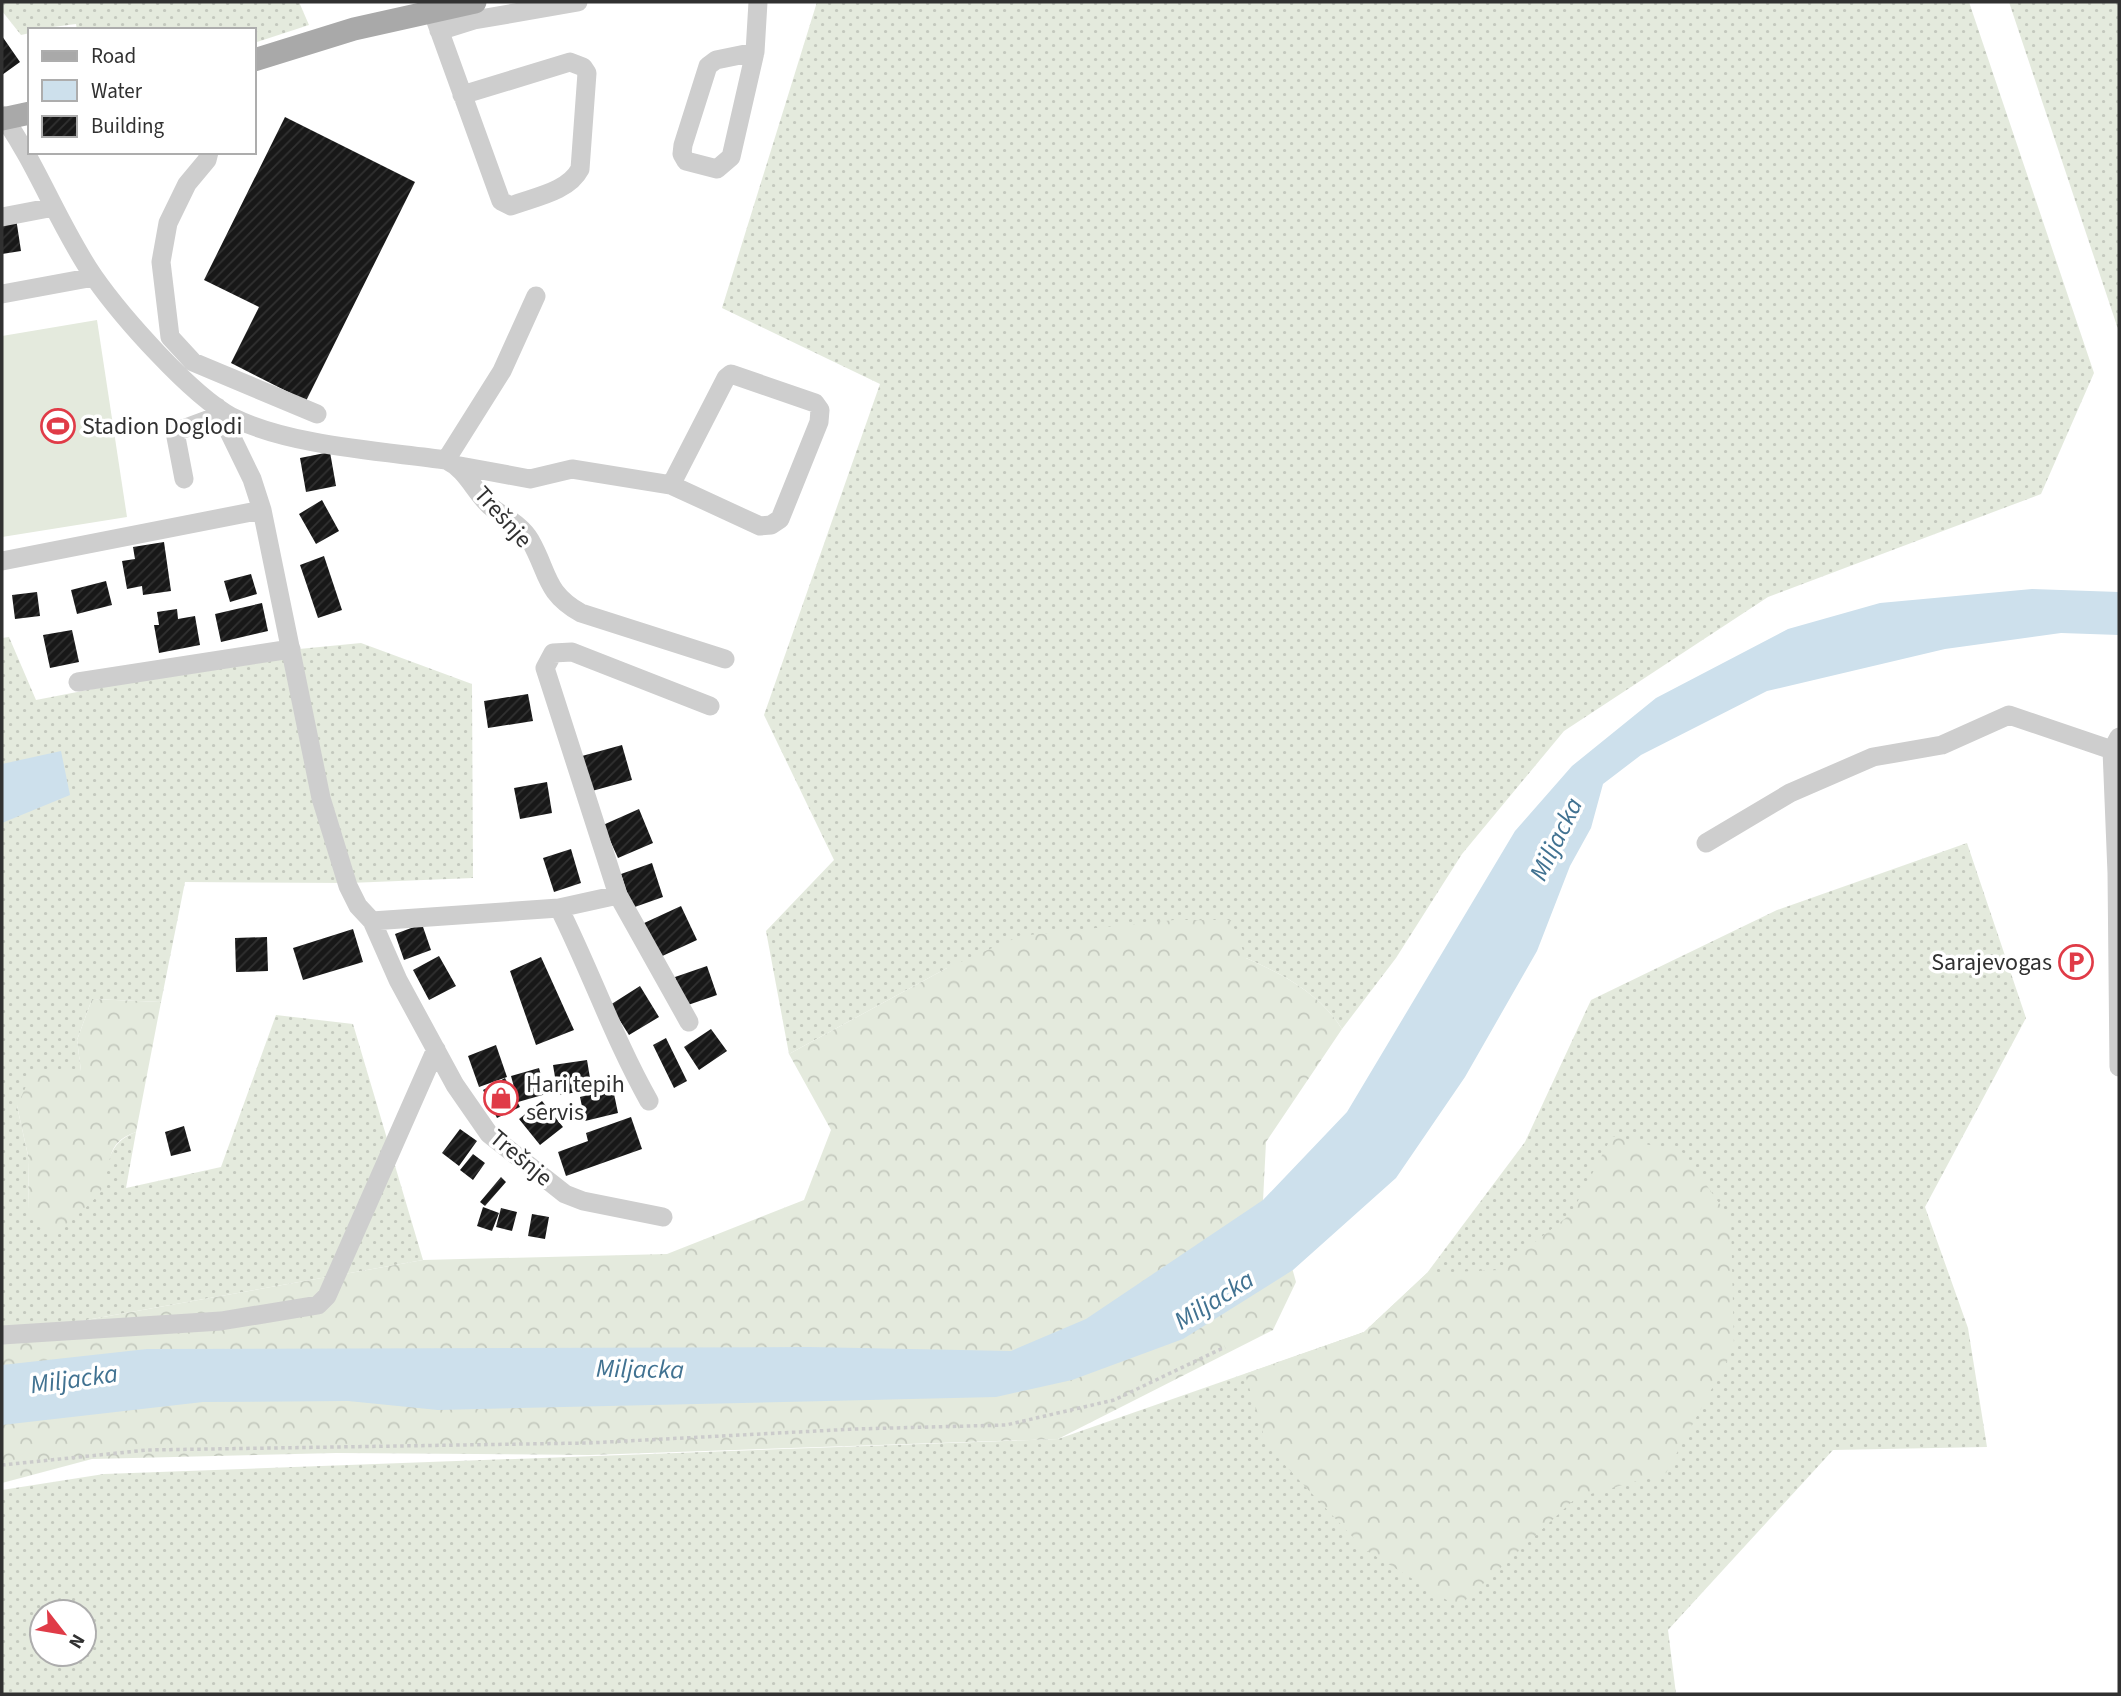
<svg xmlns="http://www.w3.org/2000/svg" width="2121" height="1696" font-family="'Source Sans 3',sans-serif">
<defs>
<pattern id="grass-dots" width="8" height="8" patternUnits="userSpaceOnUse" patternTransform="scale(1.75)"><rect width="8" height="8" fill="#e4eadd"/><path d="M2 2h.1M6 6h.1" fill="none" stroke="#c4c9be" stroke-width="1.8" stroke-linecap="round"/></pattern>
<pattern id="forest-crowns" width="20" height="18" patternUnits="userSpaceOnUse" patternTransform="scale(1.75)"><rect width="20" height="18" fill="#e4eadd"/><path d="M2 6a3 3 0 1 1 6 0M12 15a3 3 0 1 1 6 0" fill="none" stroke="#c4c9be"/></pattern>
<pattern id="building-hatch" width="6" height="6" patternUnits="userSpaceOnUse" patternTransform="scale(1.75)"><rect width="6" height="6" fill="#181818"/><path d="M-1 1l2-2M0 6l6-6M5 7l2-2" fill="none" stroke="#313131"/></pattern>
</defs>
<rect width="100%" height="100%" fill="#fff"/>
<path fill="url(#grass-dots)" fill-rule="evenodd" d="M2 2H299L309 25 254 43V30H77L76 24 30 30V33L21 35 2 11Z
M817 2H1969L2094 373 2041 494 1768 597 1564 731 1462 854 1396 958 1342 1029C1320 994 1284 975 1246 958L947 968 789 1054 766 931 834 860 764 715 880 384 722 308Z
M2009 2H2119V332Z
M9 637 36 700 299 649 361 643 472 684 473 878 349 883 185 882 161 1002 92 999 77 1040 81 1071 17 1106 29 1160 28 1209 100 1192C107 1166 108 1142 136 1132L126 1188 221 1167 276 1015 353 1024 423 1260 2 1335V638Z
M1967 843 2026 1018 1925 1207 1968 1328 1987 1447 1833 1450 1668 1630 1676 1694H2V1490L104 1474 1058 1439 1364 1332 1427 1273 1525 1142 1591 1000 1777 910ZM42 1612H84V1654H42Z"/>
<path fill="url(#forest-crowns)" d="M1174 920H1231L1246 958C1284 975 1320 994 1342 1029L1266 1142 1263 1201 1282 1232 1296 1282 1273 1330 1058 1439 590 1455 336 1453 92 1459 2 1483V1335L423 1260 667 1254 804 1200 831 1130 789 1054 947 968 1019 936Z
M92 999 161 1002 136 1132C102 1144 114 1164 101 1190 94 1204 64 1225 52 1236L28 1209 29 1160 17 1106 34 1069 81 1071 77 1040Z
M1612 1136 1684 1153 1731 1220 1734 1348 1666 1473 1576 1498 1458 1607 1364 1549 1267 1446 1245 1374 1364 1332 1427 1273 1499 1270 1571 1214Z"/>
<path fill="#e4eadd" d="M97 320 127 517 2 537V336Z"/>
<path fill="#cde0ec" d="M2032 589 2119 592V635L2061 633 1945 649 1767 691 1641 755 1603 784 1591 828 1570 866 1537 951 1465 1077 1396 1178 1293 1270 1183 1339 1072 1380 996 1397 438 1410 348 1401 203 1402 2 1425V1365L147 1349 809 1347 1011 1351 1086 1319 1263 1200 1347 1112 1515 831 1572 766 1656 698 1788 629 1880 603Z
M61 751 70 795 2 823V764Z"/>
<path fill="url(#building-hatch)" d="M2 36 20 62 2 75Z
M285 117 415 182 306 401 231 363 259 307 204 280Z
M16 218 21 251 2 254V220Z
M330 452 336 486 306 492 300 458Z
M322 500 339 531 316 544 299 514Z
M164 542 171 591 143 595 142 586 127 589 122 561 135 559 133 547Z
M324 556 342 610 318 618 300 565Z
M251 574 257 594 230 602 224 581Z
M106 581 112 605 77 614 71 590Z
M37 592 40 616 15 619 12 595Z
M262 603 268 631 221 642 215 614Z
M177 609 178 619 195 616 200 645 159 653 154 625H159L157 612Z
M72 630 79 662 50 668 43 635Z
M528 694 533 721 488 728 484 701Z
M622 745 632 780 592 791 582 756Z
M547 782 552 813 520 819 514 788Z
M639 809 653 843 618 858 603 825Z
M571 849 581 883 554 892 543 858Z
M652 863 663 897 632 908 621 874Z
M681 906 697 940 658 958 642 924Z
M422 924 431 950 404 960 395 934Z
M353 929 363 962 303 980 293 948Z
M267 937 268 971 236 972 235 938Z
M439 956 456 986 429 1000 413 970Z
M541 957 574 1030 536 1045 510 971Z
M707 966 717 995 685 1006 675 977Z
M640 986 659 1017 629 1035 610 1005Z
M711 1029 727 1051 699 1070 684 1047Z
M666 1038 687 1081 674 1088 653 1045Z
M496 1045 507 1077 479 1087 468 1056Z
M587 1060 592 1090 558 1095 553 1065Z
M539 1068 546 1094 518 1102 511 1076Z
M505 1078 520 1107 497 1118 483 1090Z
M613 1089 618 1113 585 1121 580 1097Z
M542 1101 563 1127 540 1145 519 1119Z
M631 1117 642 1149 566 1176 558 1152 588 1141 586 1133Z
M184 1126 191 1151 171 1156 165 1132Z
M460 1129 477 1141 459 1166 442 1153Z
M473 1154 485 1163 473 1180 460 1170Z
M501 1177 506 1182 485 1206 480 1202Z
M483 1207 499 1213 492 1231 477 1226Z
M501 1208 517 1212 512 1231 496 1227Z
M532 1214 549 1217 545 1239 528 1236Z"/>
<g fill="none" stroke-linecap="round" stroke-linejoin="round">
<path stroke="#cbcbcb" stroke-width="3.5" stroke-dasharray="3.5 3.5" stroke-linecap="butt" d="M2 1465 147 1450 588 1443 855 1429 1006 1425 1114 1400 1225 1347"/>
<path stroke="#cecece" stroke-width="19" d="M433 13 501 201 511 206C534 197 568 192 580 169L587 73 583 67 570 62 462 95
M439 31 474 20 578 2
M755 52 716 60 708 66 683 145 682 154 686 161 717 169 731 157 755 52 758 2
M2 115C38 166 59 226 94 277 122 317 191 395 232 417 290 446 382 451 446 460 467 470 473 490 490 506 503 517 521 524 530 540 549 573 544 592 581 613L725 659
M209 152 207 160 187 184 168 223 161 262 170 337 193 362 317 414
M2 217 54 207
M2 294 94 277
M217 407 252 479 262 510 321 798 348 886 358 906 372 921 398 980 455 1085 489 1134 565 1194 583 1201 663 1217
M446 460 502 371 536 296
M460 466 530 479 572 469 671 485 760 526 771 525 780 519 819 422 820 410 815 403 731 374 726 378 671 485
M184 479 175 432 221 415
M2 561 262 510
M78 682 291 649
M2119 737 2112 750 2117 873 2119 1067
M1706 843 1790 793 1873 757 1942 745 2009 715 2112 750
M618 895 689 1022
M559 908C591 972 614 1039 649 1101
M372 921 559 908 618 895 545 668 553 653 572 652 710 706
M2 1335 221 1321 318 1305 327 1296 436 1049"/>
<path stroke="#a9a9a9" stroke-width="23" d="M254 60 354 29 475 2
M2 119 30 113"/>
</g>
<defs>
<g id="stadium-ring" transform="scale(1.75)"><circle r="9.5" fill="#fff" stroke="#e03b47" stroke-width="1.5"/><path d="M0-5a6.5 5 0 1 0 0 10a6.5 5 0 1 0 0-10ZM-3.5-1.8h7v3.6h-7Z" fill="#e03b47"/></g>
<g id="parking-ring" transform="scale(1.75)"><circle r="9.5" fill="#fff" stroke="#e03b47" stroke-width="1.5"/><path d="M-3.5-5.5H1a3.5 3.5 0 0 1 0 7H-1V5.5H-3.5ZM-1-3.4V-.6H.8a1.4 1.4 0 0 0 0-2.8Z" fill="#e03b47"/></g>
<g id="shop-ring" transform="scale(1.75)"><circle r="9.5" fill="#fff" stroke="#e03b47" stroke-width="1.5"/><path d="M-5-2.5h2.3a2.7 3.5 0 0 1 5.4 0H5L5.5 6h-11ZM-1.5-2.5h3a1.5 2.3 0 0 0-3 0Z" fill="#e03b47"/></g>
</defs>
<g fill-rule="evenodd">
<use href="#stadium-ring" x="58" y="426"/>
<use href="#parking-ring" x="2076" y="962"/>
<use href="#shop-ring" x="501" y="1098"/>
</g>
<g text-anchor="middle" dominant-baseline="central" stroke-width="7" stroke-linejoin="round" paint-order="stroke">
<g font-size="24" fill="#313131" stroke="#fff" text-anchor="start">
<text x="82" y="426">Stadion Doglodi</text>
<text x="2052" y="962" text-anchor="end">Sarajevogas</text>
<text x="526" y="1084">Hari tepih<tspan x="526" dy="28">servis</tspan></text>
</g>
<g font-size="24" fill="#313131" stroke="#fff">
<text transform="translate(503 517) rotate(48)">Trešnje</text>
<text transform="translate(521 1158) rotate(40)">Trešnje</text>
</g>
<g font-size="26" font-style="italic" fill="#417291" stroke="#fff">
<text transform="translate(1556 839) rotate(-64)">Miljacka</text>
<text transform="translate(1214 1300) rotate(-32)">Miljacka</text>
<text transform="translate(640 1369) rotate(1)">Miljacka</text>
<text transform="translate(74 1379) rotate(-8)">Miljacka</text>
</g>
</g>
<rect width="2121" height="1696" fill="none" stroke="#313131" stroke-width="7"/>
<rect x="28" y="28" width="228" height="126" fill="#ffffff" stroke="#adadad" stroke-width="2"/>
<rect x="42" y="51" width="35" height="10" fill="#a9a9a9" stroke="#adadad" stroke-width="2"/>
<text x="91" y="63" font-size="21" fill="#313131">Road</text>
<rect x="42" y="80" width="35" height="21" fill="#cde0ec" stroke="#adadad" stroke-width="2"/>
<text x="91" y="98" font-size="21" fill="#313131">Water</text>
<rect x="42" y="116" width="35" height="21" fill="url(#building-hatch)" stroke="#adadad" stroke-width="2"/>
<text x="91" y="133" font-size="21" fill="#313131">Building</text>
<g transform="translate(63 1633) rotate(121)"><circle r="33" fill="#ffffff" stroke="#adadad" stroke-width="2"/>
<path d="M0-5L12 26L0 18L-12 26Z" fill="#e03b47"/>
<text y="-10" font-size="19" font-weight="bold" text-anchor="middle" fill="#313131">N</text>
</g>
</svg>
